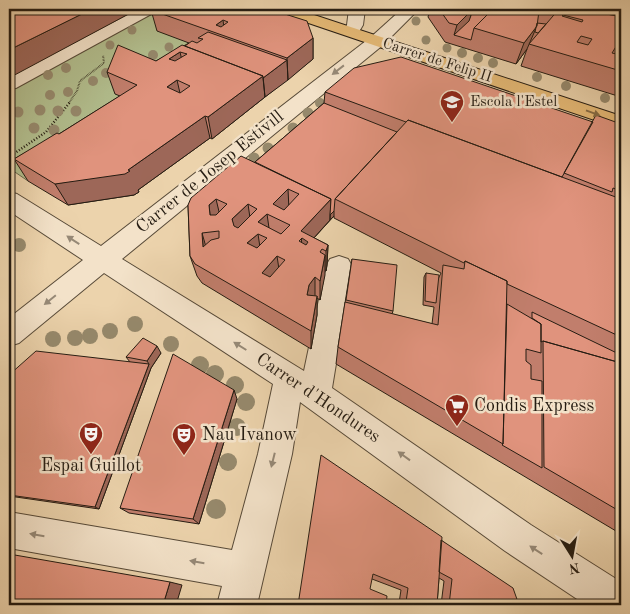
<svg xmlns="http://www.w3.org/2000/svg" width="630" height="614" font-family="'Old Standard TT',serif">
<rect width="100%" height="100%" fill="#ecd3ac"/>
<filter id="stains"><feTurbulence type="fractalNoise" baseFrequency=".004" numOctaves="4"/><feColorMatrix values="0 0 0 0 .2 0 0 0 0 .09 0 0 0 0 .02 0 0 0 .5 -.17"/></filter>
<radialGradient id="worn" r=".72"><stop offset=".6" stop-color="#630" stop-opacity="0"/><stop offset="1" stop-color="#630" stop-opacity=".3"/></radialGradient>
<path fill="#b2be8e" stroke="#6c6d50" d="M138 9H196L211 51 144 107 28 181 9 168V78Z"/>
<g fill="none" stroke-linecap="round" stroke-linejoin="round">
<g stroke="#574a38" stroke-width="2">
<path id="minor" d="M139 9H158L155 12 16 88 9 89V77Z
M349 9H365L363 25 357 35H345L343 32 347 25Z
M402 9H419L383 45 122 259 304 371 326 266 330 259 339 256 348 259 352 266 332 388 531 525 621 582V605H586L505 551 300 402 292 454 257 605H217L222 586 9 548V512L232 550 258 454 273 384 104 273 19 343 9 346V318L83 260 9 211V192L17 194 101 246 371 37Z"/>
</g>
<g stroke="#251c12" stroke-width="2">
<path id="major" d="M273 9H296L621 116V129L276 12Z"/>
</g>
<path stroke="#251c12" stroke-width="2" stroke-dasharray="0.5 1" stroke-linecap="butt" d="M69 103 77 91 80 81 104 63 103 55"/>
<path stroke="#251c12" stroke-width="2.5" stroke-dasharray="1 2" stroke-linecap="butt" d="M9 157 46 132 70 102"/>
<use href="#minor" fill="#f3e2c9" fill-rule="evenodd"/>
<use href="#major" fill="#e6ba76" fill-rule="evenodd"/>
</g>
<g fill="#96896c">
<circle cx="416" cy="21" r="4.5"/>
<circle cx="132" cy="30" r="4.5"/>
<circle cx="426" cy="40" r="4.5"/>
<circle cx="110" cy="45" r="4.5"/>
<circle cx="169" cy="47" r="4.5"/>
<circle cx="447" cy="48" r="4.5"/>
<circle cx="462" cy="53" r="5"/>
<circle cx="153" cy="55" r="5"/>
<circle cx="478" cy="58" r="5"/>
<circle cx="493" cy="63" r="5"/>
<circle cx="66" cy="68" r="5"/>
<circle cx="106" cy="73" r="5"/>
<circle cx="48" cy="75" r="5"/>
<circle cx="537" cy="77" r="5"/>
<circle cx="93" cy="81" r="5"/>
<circle cx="566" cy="86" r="5"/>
<circle cx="68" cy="92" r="5"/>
<circle cx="50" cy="95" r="5"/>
<circle cx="605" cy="98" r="5"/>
<circle cx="320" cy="103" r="5"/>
<circle cx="40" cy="110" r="5.5"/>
<circle cx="58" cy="111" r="5.5"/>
<circle cx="76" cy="111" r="5.5"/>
<circle cx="18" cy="112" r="5.5"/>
<circle cx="308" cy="113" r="5.5"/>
<circle cx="34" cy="128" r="5.5"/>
<circle cx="293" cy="128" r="5.5"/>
<circle cx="54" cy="130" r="5.5"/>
<circle cx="268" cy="148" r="5.5"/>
<circle cx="254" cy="158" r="5.5"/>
<circle cx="19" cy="245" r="7"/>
<circle cx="135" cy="324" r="8"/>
<circle cx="110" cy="331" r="8"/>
<circle cx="90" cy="336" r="8"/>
<circle cx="75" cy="338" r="8"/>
<circle cx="53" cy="339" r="8"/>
<circle cx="171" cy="344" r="8"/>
<circle cx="200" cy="365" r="9"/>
<circle cx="215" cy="374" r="9"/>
<circle cx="235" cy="385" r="9"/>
<circle cx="246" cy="402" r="9"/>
<circle cx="237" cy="427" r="9"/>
<circle cx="228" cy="462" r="9"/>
<circle cx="216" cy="509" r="10"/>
</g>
<path fill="#c17e6c" stroke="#251c12" d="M153 9H269L313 38V59L212 139 210 138 138 190 139 192 134 195 68 205 28 181 14 159 59 134 120 96 115 94 107 72 156 61 189 43 157 31 151 10Z
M430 9H621V97L521 66 527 49 516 64 445 42 428 17Z
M325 92 593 122 621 124V534L336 364 338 347 352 259 393 311 392 314 432 324 434 307 423 305 424 277 426 273 438 279 441 273 334 218V216L314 238 328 245 327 265 326 271H325L320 300 317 298V315L311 349 202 283 197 276 190 256 188 205 255 162 324 103Z
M161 353 151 368 99 509 9 496V375L130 362 126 357Z
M237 399 199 524 129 513 120 508Z
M441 540 519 605H441L444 581 439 578 437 605H404L399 603 401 590 372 579 298 605Z"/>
<path fill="#9d6758" stroke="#251c12" d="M92 9H138L9 78V50Z
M472 10 468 29 454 35 457 25Z
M223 20 225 36 216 25Z
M537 26 527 49 516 64 524 43Z
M313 38V59L288 80 287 58Z
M180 52 185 73 169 59Z
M287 60 288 80 265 97 263 78Z
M263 76 265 97 212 139 208 117Z
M177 80 182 102 167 87Z
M205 116 210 138 138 190 139 192 134 195 68 205 55 184 128 170Z
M288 189 289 210 280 220 273 204Z
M216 199 221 220 210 215 209 205Z
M331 199 330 220 302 251 301 231Z
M248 204 251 225 236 240 232 219Z
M334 211V216L330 220V215Z
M267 214 270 235 258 222Z
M202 233 208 254 203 247Z
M258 234 261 254 247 243Z
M328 245 327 265 326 271V251Z
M325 255V275L320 300V281Z
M277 256 280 276 265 292 262 273Z
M315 277V297L307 295 309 285Z
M317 296V315L311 349V331Z
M157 346 161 353 151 368 99 509 95 507 149 364 147 361Z
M234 390 237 399 199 524 193 519Z
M170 582 182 585 176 605H163Z"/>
<path fill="#e0937d" stroke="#251c12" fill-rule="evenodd" d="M9 9H92L9 50Z
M153 9H176L183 11 188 9H269L307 21 313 38 287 58 151 10ZM223 20 228 22 221 27 216 25Z
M439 9H473L457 25 449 23Z
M493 9H532L539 11 537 26 524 43 474 28Z
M559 9H566L621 16V47L617 45 612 53 621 55V54V71L529 44ZM563 15 583 20 582 22 562 16ZM581 36 592 39 588 45 577 42Z
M573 9H621V16L573 10Z
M473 10 490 12 474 28 471 40 454 35 469 21Z
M537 23 546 24 538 33 535 32Z
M208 32 287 60 263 78V76L185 46 192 41 197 43 203 39 198 38Z
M118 45 156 61 182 45 263 76 208 117 205 116 128 170 130 171 125 174 55 184 14 159 57 133 59 134 137 85 107 72ZM180 52 187 54 175 61 169 59ZM177 80 190 86 180 93 167 87Z
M401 57 593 122 562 177 408 120 406 122 325 92 354 68Z
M324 103 397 132 335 199 334 211 330 215 331 199 255 162Z
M596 115 621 124V191L613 188 612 192 564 173Z
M408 120 621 199V337L507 284V281L465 261 464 263 335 199Z
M241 156 331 199 301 231 328 245 326 251 322 249 320 252 325 255 320 281 315 277 309 285 307 295 317 296 311 331 195 264 190 256 188 205 191 198ZM288 189 299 194 284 210 273 204ZM216 199 227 204 216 215H210L209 205ZM248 204 257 209 238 228 234 226 232 219ZM267 214 290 225 281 234 258 222ZM219 231V238L211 240 203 247 202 233ZM258 234 267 238 257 248 247 243ZM302 238 308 242 306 245 299 241ZM277 256 285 260 270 277 262 273Z
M352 259 397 265 393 311 346 300Z
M465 261 507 281 503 444 338 347 345 302 438 325 443 265 464 269Z
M426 273 439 275 436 303 425 301Z
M507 304 541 324V353L526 349V361L531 365V379L542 381V468L502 445 503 444Z
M532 312 621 355V363L543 341 541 342V324L532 318Z
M143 338 157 346 147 361 126 357Z
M543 341 621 363V512L544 467Z
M36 351 149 364 95 507 9 495V375Z
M173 354 234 390 193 519 120 508Z
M321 455 442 537 437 605H415L406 602 408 588 373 574 370 589 387 596 386 605H298Z
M441 540 513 588 519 605H449L452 579 439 572Z
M9 554 170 582 163 605H9Z"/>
<defs><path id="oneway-solid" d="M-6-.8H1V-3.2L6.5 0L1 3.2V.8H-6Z" transform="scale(1.25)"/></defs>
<g fill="#968977">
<use href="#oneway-solid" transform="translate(338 70) rotate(142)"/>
<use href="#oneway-solid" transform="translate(73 240) rotate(-147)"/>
<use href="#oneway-solid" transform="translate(50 300) rotate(141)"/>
<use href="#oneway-solid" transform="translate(240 346) rotate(-148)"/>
<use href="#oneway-solid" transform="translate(404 456) rotate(-144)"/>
<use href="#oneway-solid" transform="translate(273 460) rotate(104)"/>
<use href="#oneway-solid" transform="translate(37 535) rotate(-170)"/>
<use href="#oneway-solid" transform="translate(536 550) rotate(-147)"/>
<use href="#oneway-solid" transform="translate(197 562) rotate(-170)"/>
</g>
<use fill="#866b44" href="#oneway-solid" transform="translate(593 113) rotate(20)"/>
<defs>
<g id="school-pin" transform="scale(1.25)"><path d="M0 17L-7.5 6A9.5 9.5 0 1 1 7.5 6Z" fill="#8f2418" stroke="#f3e2c9"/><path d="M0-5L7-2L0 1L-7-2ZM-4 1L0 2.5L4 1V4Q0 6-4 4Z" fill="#fff"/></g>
<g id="supermarket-pin" transform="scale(1.25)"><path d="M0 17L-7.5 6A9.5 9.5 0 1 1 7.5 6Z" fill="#8f2418" stroke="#f3e2c9"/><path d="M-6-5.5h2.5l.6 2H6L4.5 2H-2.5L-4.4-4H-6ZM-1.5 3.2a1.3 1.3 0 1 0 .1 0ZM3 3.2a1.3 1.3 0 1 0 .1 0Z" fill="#fff"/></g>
<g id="theatre-pin" transform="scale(1.25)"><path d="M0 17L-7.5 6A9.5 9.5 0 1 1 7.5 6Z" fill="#8f2418" stroke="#f3e2c9"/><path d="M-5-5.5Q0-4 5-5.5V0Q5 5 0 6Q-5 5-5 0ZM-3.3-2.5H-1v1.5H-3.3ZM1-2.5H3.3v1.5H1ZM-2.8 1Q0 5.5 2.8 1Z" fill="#fff"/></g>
</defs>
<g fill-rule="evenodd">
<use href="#school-pin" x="452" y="102"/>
<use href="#supermarket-pin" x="457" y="406"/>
<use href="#theatre-pin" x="91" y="434"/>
<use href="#theatre-pin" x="184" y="435"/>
</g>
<g text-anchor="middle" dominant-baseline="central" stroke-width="5" stroke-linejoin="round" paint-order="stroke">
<g font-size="15" fill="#251c12" stroke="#f3e2c9">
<text transform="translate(437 61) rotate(18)">Carrer de Felip II</text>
</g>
<g font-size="15" fill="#251c12" stroke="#f3e2c9" text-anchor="start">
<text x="470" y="102">Escola l'Estel</text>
</g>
<g font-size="18" fill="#251c12" stroke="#f3e2c9">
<text transform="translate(210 172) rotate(-39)">Carrer de Josep Estivill</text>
<text transform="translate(318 398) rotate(34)">Carrer d'Hondures</text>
</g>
<g font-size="18" fill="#251c12" stroke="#f3e2c9" text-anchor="start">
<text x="474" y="406">Condis Express</text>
<text x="202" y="435">Nau Ivanow</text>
<text x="91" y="466" text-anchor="middle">Espai Guillot</text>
</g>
</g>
<rect width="630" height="614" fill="none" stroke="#ecd3ac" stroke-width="30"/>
<rect x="10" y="10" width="610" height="594" fill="none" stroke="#251c12" stroke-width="2.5"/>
<rect x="15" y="15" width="600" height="584" fill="none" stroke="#251c12"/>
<g transform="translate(572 556) rotate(169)" stroke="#f3e2c9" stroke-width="4" paint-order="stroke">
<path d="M0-4L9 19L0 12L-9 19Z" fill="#251c12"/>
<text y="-8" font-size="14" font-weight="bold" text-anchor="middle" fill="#251c12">N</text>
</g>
<rect width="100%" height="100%" filter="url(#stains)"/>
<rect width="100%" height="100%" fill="url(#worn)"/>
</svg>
